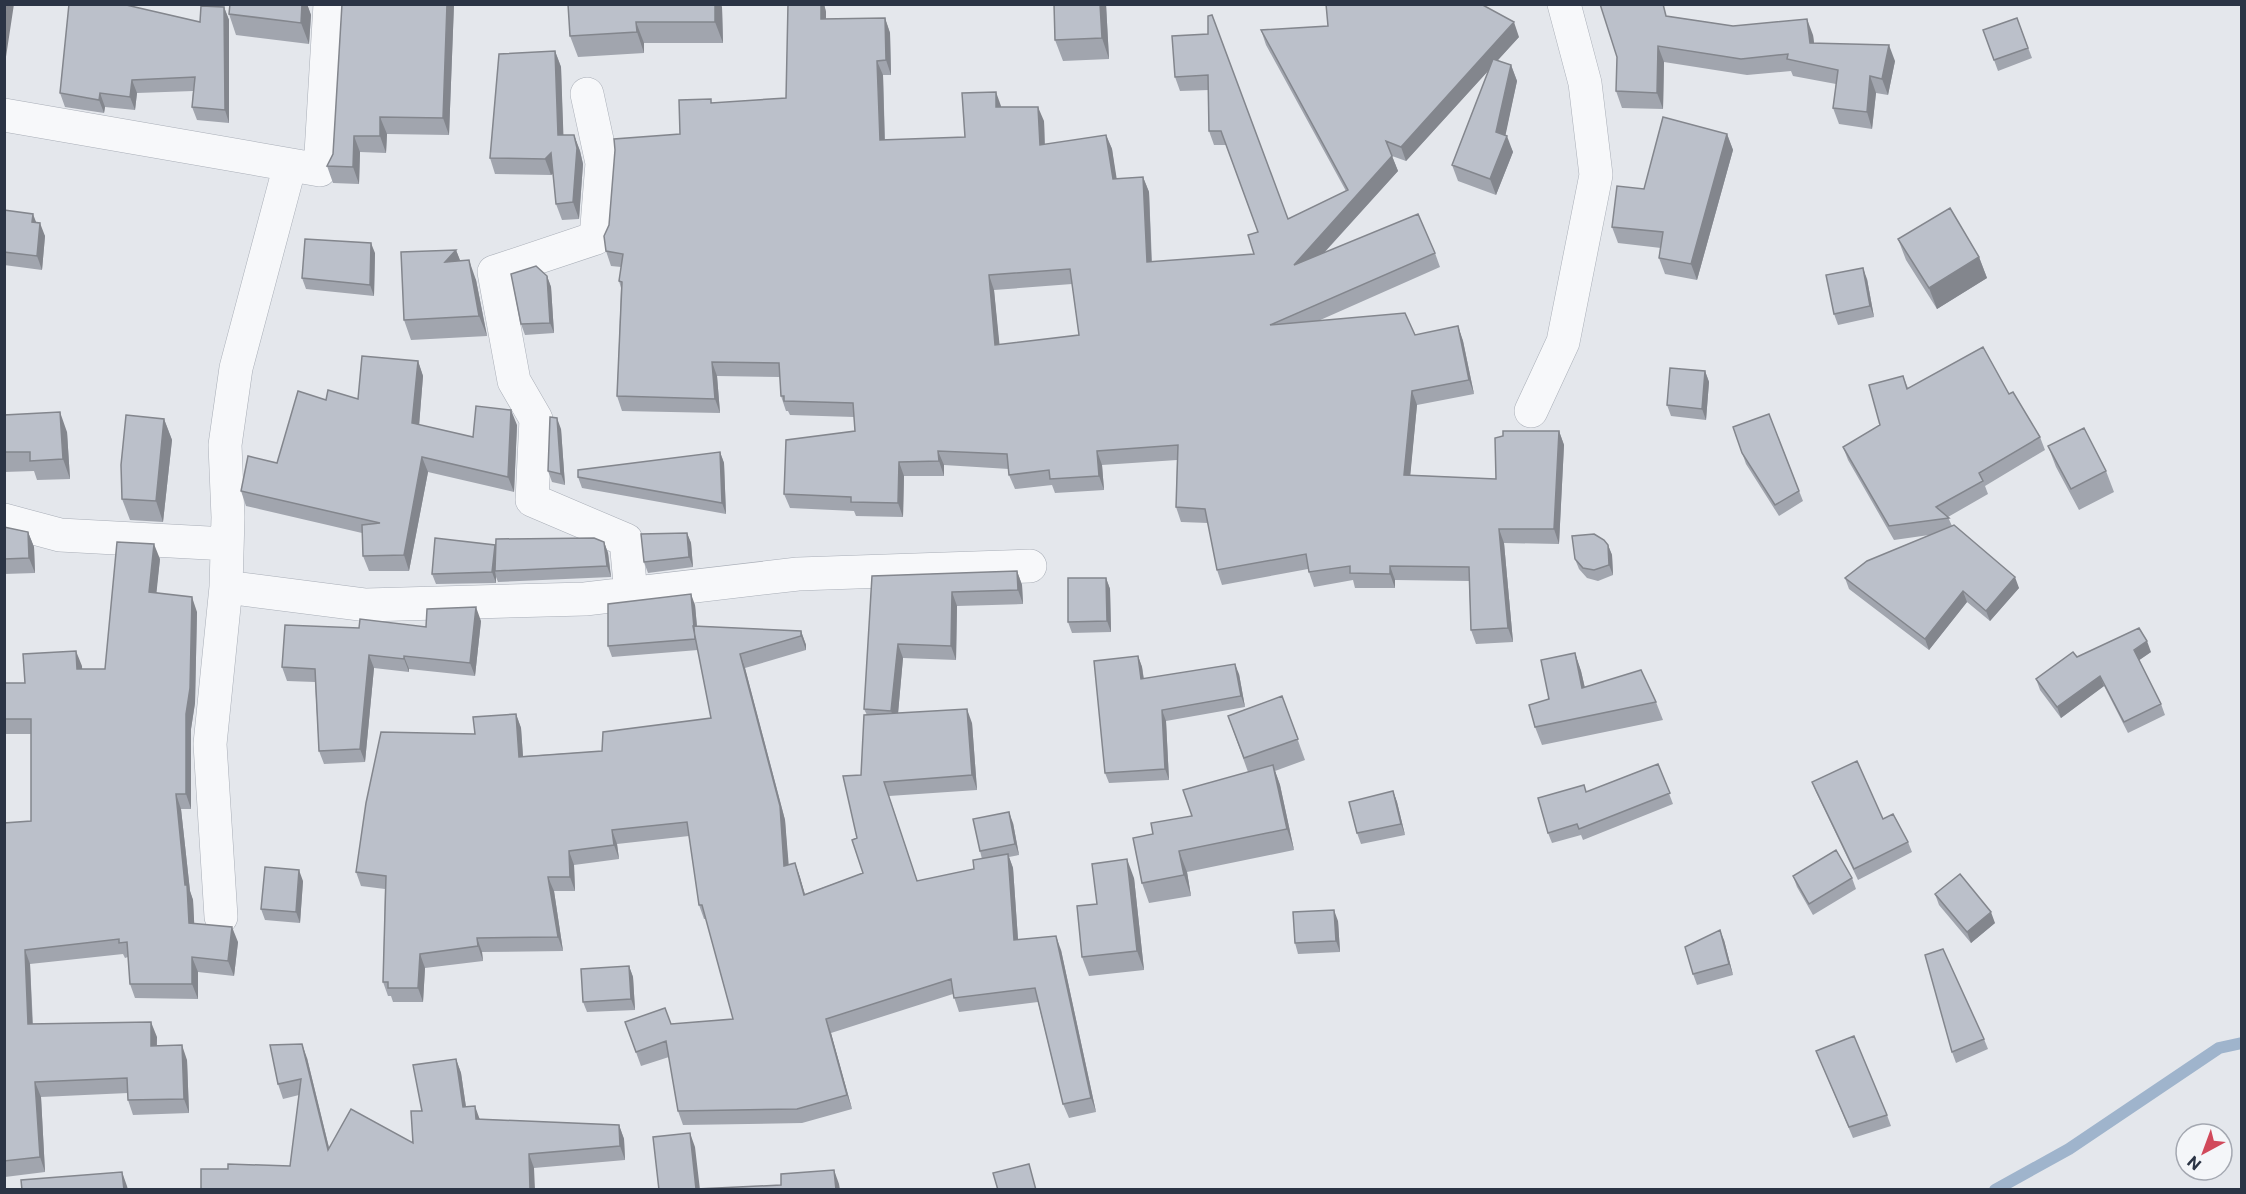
<svg xmlns="http://www.w3.org/2000/svg" width="2246" height="1194" font-family="Commissioner,sans-serif">
<rect width="100%" height="100%" fill="#e4e7ec"/>
<g fill="none" stroke-linecap="round" stroke-linejoin="round">
<path stroke="#9fb4cc" stroke-width="12" d="M1995 1190 2069 1149 2219 1048 2242 1043"/>
<g stroke="#a9aeb7" stroke-width="34">
<path id="minor" d="M587 94 602 163 596 238 494 272 514 381 536 419 532 500 626 540 631 595
M4 115 320 170 330 4
M1531 411 1563 342 1596 175 1585 83 1564 4
M4 520 60 535 227 544
M226 587 366 605 585 599 798 574 1030 566
M221 917 210 744 226 587 228 517 225 445 236 368 290 165"/>
</g>
<use href="#minor" stroke="#f7f8fa" stroke-width="33"/>
</g>
<path fill="#a1a5ae" fill-rule="evenodd" d="M302 4H307L311 15 309 44 236 35 229 14Z
M342 4H454L449 135 387 134 386 153 360 152 359 184 333 183 327 166 333 154Z
M568 4 722 7 723 43H644V53L578 57 570 36Z
M788 4H824L826 12V19L885 18 890 33 891 75H883L885 140 965 137 1001 107 1044 121 1045 145 1106 135 1112 149 1116 179 1143 177 1149 192 1152 262 1254 254 1258 232 1226 145H1214L1209 131V90L1180 91 1175 77 1208 34 1288 219 1346 191 1266 45 1261 30 1519 37 1497 61 1511 65 1517 81 1505 135 1513 152 1496 195 1458 181 1452 165 1489 70 1406 161 1392 156 1398 171 1324 253H1435L1440 267 1318 321 1415 335 1458 326 1463 341 1474 394 1417 405 1410 475 1496 479 1559 431 1564 445 1559 544 1504 543 1513 642 1476 644 1471 630 1469 581 1395 580V588H1355L1353 580 1314 587 1308 569 1222 585 1217 570 1208 523 1181 522 1176 507 1177 460 1102 465 1104 490 1055 493 1052 485 1015 489 1009 475V469L944 465V476H904L903 517 856 516 854 511 790 508 784 494 855 431 854 417 790 415 788 411H786L781 396 780 377 717 376 720 413 622 411 617 396 621 288 619 281 621 267 611 266 606 251 680 134 712 103 786 98ZM1072 284 1079 335 999 345 994 290Z
M1054 4H1106L1109 59 1063 61 1055 40Z
M224 7 229 20V123L197 120 192 107 193 91 137 93 135 110 105 107 104 113 65 107 60 93 200 22Z
M1667 16 1733 26 1813 35 1814 43 1895 61 1888 95 1876 93 1872 129 1839 124 1833 108 1836 84 1793 76 1791 71 1747 75 1664 62 1663 109 1622 108 1616 91Z
M2017 18 2032 58 1998 71 1983 30Z
M555 51 561 67 563 135H574L580 151 583 164 579 219 562 220 556 204 553 174 551 175 495 174 490 158Z
M1727 134 1733 150 1697 280 1665 274 1659 258 1661 248 1618 243 1612 227 1644 189Z
M4 210 36 223 45 236 42 270 4 265Z
M1898 239 1979 257 1987 278 1937 309 1906 260Z
M456 250 460 261 476 280 487 336 411 340 404 320Z
M375 253 374 296 306 289 302 278Z
M547 276 551 287 554 333 525 335 521 324Z
M1867 279 1874 317 1838 325 1834 314Z
M418 361 423 376 419 425 473 437 517 425 514 492 428 472 409 571H369L363 556 362 533 246 506 241 491 277 463 326 400 358 399Z
M1705 371 1709 382 1706 420 1671 416 1667 405Z
M1903 376 1908 388 2009 394 2040 437 2045 450 1985 486 1988 494 1948 517 1952 526 2019 588 1990 621 1967 602 1929 650 1849 589 1845 578 1929 535 1894 540 1848 460 1843 447 1880 425Z
M1769 414 1803 501 1779 516 1746 464 1733 427Z
M4 415 67 432 70 479 37 480 34 471 4 472Z
M164 419 172 440 163 522 130 520 122 499Z
M561 429 565 485 552 482 548 471Z
M2048 446 2106 471 2114 492 2079 510 2056 467Z
M720 452 724 463 726 514 582 488 578 477Z
M4 527 28 532 34 547 35 573 4 574Z
M687 533 691 543 693 567 648 573 644 562Z
M604 542 608 553 611 577 498 582 496 577V583L436 584 432 574 495 545Z
M1608 545 1612 555 1613 575 1598 581 1587 578 1579 569 1575 559Z
M160 559 156 592 197 612 195 703 191 729V809H181L190 891 193 900 194 923 238 942 234 976 198 972V999L135 998 130 984 128 957 125 958 123 954 30 964 33 1024 157 1037V1046L187 1060 189 1113 133 1115 128 1100V1093L41 1097 45 1172 5 1177 4 823 31 821V734H4V683H25L82 666V669H105Z
M1017 571 1022 585 1023 604 957 606 956 660 903 658 898 713 972 723 977 790 889 796 917 881 974 869 982 859 980 851 1013 823 1019 855 1009 857 1013 868 1018 939 1061 950 1096 1112 1069 1118 1063 1104 1038 1002 959 1012 953 994 831 1033 852 1109 802 1123 683 1125 678 1111 669 1057 641 1066 625 1022 671 1024 733 1019 706 919H704L699 905 689 836 617 844 619 859 574 865 575 891H554L563 951 482 952 483 961 425 968 423 1002H393L391 996H388L383 982 385 889 361 886 356 872 475 734 516 714 521 728 523 756 602 751 711 718 698 650 612 657 608 646 695 605 697 626 801 631 806 645V650L745 668 785 820 788 865 795 863 805 894 863 873 857 838 861 775 867 715 864 709 872 576Z
M1106 578 1110 589 1111 632 1072 633 1068 622Z
M481 621 475 676 409 669V672L374 668 365 762 324 764 319 751 315 682 287 681 282 667 359 628 426 627Z
M2151 652 2139 660 2161 704 2165 715 2128 733 2104 686 2061 718 2040 690 2036 679 2077 657Z
M1575 653 1581 671 1585 688 1656 702 1663 720 1542 745 1535 727 1549 699Z
M1138 656 1142 667 1144 679 1239 674 1245 707 1166 721 1169 780 1109 783 1105 773Z
M1282 696 1305 760 1275 771 1280 785 1294 850 1187 872 1191 896 1149 903 1142 883 1153 834 1192 816 1248 772 1228 716Z
M1658 764 1673 804 1583 840 1581 835 1552 843 1548 833 1586 792Z
M1812 782 1883 819 1908 842 1912 852 1858 880 1816 792Z
M1393 791 1397 802 1405 835 1361 844 1357 833Z
M1793 876 1852 878 1856 889 1813 915 1797 887Z
M1134 878 1144 970 1089 976 1082 957 1097 904Z
M303 881 300 923 265 920 261 909Z
M1935 894 1995 923 1971 943 1939 905Z
M1338 921 1340 952 1298 954 1295 943Z
M1724 940 1733 975 1697 985 1693 974Z
M629 966 633 977 635 1010 587 1012 583 1002Z
M1984 1039 1988 1049 1956 1063 1952 1052Z
M1816 1051 1887 1115 1891 1126 1853 1138Z
M307 1058 329 1148 413 1143 422 1111 456 1059 461 1073 466 1107 480 1119 619 1125 624 1139 625 1160 534 1168 228 1169 290 1166 299 1095 283 1099 278 1084Z"/>
<path fill="#83868d" d="M7 4H14L4 70V25Z
M302 4H307L311 15 309 44 301 23Z
M447 4H454L449 135 443 118Z
M715 4H721L722 7 723 43 715 22Z
M821 4H824L826 12V34L821 19Z
M1100 4H1106L1109 59 1102 38Z
M224 7 229 20V123L225 110Z
M885 18 890 33 891 75 886 60Z
M1807 19 1813 35 1816 59 1810 43Z
M636 22 644 43V53L637 32Z
M1514 22 1519 37 1406 161 1401 147Z
M1889 45 1895 61 1888 95 1882 79Z
M1658 46 1664 62 1663 109 1657 93Z
M555 51 561 67 564 151 558 135Z
M877 61 883 75 885 155 880 140Z
M1511 65 1517 81 1503 147 1507 136 1513 152 1496 195 1490 179 1496 132Z
M1870 76 1876 93 1872 129 1867 112Z
M132 80 137 93 135 110 130 97Z
M996 92 1001 106 1002 121 996 107Z
M100 93 105 107 104 113 99 100Z
M1038 107 1044 121 1045 160 1040 145Z
M380 117 387 134 386 153 380 136Z
M1727 134 1733 150 1697 280 1691 264Z
M574 135 580 151 583 164 579 219 573 202Z
M1106 135 1112 149 1119 193 1113 179Z
M354 136 360 152 359 184 353 167Z
M551 153 557 169 551 175 545 159Z
M1392 156 1398 171 1300 279 1294 265Z
M1143 177 1149 192 1152 277 1147 262Z
M33 214 38 227 32 222Z
M40 223 45 236 42 270 37 256Z
M371 243 375 253 374 296 370 285Z
M456 250 464 270 445 262Z
M1979 257 1987 278 1937 309 1929 288Z
M469 260 476 280 487 336 479 316Z
M1863 268 1867 279 1874 317 1870 306Z
M989 275 994 290 1001 359 995 345Z
M547 276 551 287 554 333 550 323Z
M1458 326 1463 341 1474 394 1469 380Z
M418 361 423 376 418 439 412 423Z
M712 362 717 376 720 413 715 399Z
M1705 371 1709 382 1706 420 1702 409Z
M1412 391 1417 405 1409 489 1404 475Z
M511 410 517 425 514 492 508 477Z
M60 412 67 432 70 479 63 459Z
M557 418 561 429 565 485 561 474Z
M164 419 172 440 163 522 156 501Z
M1559 431 1564 445 1559 544 1554 529Z
M938 451 944 465V476L939 461Z
M1097 451 1102 465 1104 490 1099 476Z
M720 452 724 463 726 514 722 503Z
M422 457 428 472 409 571 404 555Z
M899 462 904 476 903 517 898 503Z
M1499 529 1504 543 1513 642 1508 628Z
M28 532 34 547 35 573 29 558Z
M687 533 691 543 693 567 689 557Z
M604 542 608 553 611 577 607 566Z
M154 544 160 559 155 607 149 592Z
M495 545V571L496 577V583L492 572Z
M1608 545 1612 555 1613 575 1609 565Z
M1390 566 1395 580V588L1390 574Z
M1017 571 1022 585 1023 604 1018 590Z
M2015 577 2019 588 1990 621 1986 611Z
M1106 578 1110 589 1111 632 1107 621Z
M1963 591 1967 602 1929 650 1925 639Z
M952 592 957 606 956 660 951 646Z
M691 594 695 605 699 650 695 639Z
M192 597 197 612 195 703 191 729V809L186 794V714Z
M476 607 481 621 475 676 470 663Z
M801 631 806 645V650L801 636Z
M2147 641 2151 652 2138 661 2134 650Z
M898 644 903 658 897 725 891 711Z
M76 651 82 666 83 684 77 669Z
M1575 653 1581 671 1589 706 1582 688Z
M740 654 745 668 785 820 790 880 784 866Z
M369 655 374 668 365 762 360 749Z
M404 656 409 669V672L404 659Z
M1138 656 1142 667 1145 690 1141 679Z
M1235 664 1239 674 1245 707 1241 696Z
M2100 676 2104 686 2061 718 2057 707Z
M967 709 972 723 977 790 972 775Z
M1162 710 1166 721 1169 780 1165 769Z
M516 714 521 728 524 771 519 757Z
M1273 765 1280 785 1294 850 1287 829Z
M1393 791 1397 802 1405 835 1401 824Z
M176 794 181 809 190 891 193 900 195 938 189 923Z
M1009 812 1013 823 1019 855 1015 844Z
M612 830 617 844 619 859 614 845Z
M569 851 574 865 575 891 570 877Z
M1179 851 1187 872 1191 896 1184 875Z
M1008 854 1013 868 1019 954 1014 940Z
M1127 859 1134 878 1144 970 1137 951Z
M795 863 800 877 809 909 804 895Z
M299 870 303 881 300 923 296 912Z
M548 877 554 891 563 951 558 937Z
M1334 910 1338 921 1340 952 1336 941Z
M1991 912 1995 923 1971 943 1967 932Z
M232 927 238 942 234 976 228 961Z
M1720 930 1724 940 1733 975 1729 964Z
M1056 936 1061 950 1096 1112 1091 1098Z
M477 938 482 952 483 961 478 946Z
M25 950 30 964 33 1039 28 1024Z
M420 954 425 968 423 1002 418 988Z
M192 957 198 972V999L192 984Z
M629 966 633 977 635 1010 631 999Z
M826 1019 831 1033 852 1109 847 1095Z
M151 1022 157 1037 156 1061 151 1046Z
M302 1044 307 1058 333 1164 328 1150Z
M182 1045 187 1060 189 1113 184 1099Z
M456 1059 461 1073 468 1121 463 1107Z
M35 1082 41 1097 45 1172 40 1157Z
M475 1106 480 1120 476 1119Z
M619 1125 624 1139 625 1160 620 1146Z
M690 1133 695 1147 700 1190H696Z
M529 1154 534 1168 535 1190H530Z
M834 1170 839 1184 840 1190H836Z
M122 1172 127 1186 128 1190H124Z"/>
<path fill="#bbc0ca" stroke="#83868d" stroke-width="1.5" fill-rule="evenodd" d="M4 4H7L4 25Z
M69 4H122L200 22 201 6 224 7 225 110 192 107 195 77 132 80 130 97 100 93 99 100 60 93Z
M230 4H302L301 23 229 14Z
M342 4H447L443 118 380 117V136H354L353 167 327 166 333 154Z
M568 4H715V22H636L637 32 570 36Z
M788 4H821V19L885 18 886 60 877 61 880 140 965 137 962 93 996 92V107H1038L1040 145 1106 135 1113 179 1143 177 1147 262 1254 254 1248 235 1258 232 1221 131H1209L1208 75 1175 77 1172 36 1208 34V16L1212 15 1288 219 1348 190 1261 30 1328 26 1326 4H1481L1514 22 1401 147 1386 141 1392 156 1294 265 1418 214 1435 253 1270 325 1405 313 1415 335 1458 326 1469 380 1412 391 1404 475 1496 479 1495 438 1503 436V431H1559L1554 529H1499L1508 628 1471 630 1469 567 1390 566V574L1350 573V566L1309 572 1306 554 1217 570 1205 509 1176 507 1178 445 1097 451 1099 476 1050 479 1049 470 1009 475 1007 454 938 451 939 461 899 462 898 503 851 502V497L784 494 786 440 855 431 853 403 784 401V396H781L779 363 712 362 715 399 617 396 622 282 619 281 623 254 606 251 604 236 609 225 615 150 614 139 680 134 679 100 711 99V103L786 98ZM1070 269 1079 335 995 345 989 275Z
M1054 4H1100L1102 38 1055 40Z
M1600 4H1663L1666 16 1733 26 1807 19 1810 43 1889 45 1882 79 1870 76 1867 112 1833 108 1838 70 1787 59 1788 54 1741 59 1658 46 1657 93 1616 91 1617 57Z
M2017 18 2028 48 1994 60 1983 30Z
M555 51 558 135H574L577 148 573 202 556 204 551 153 545 159 490 158 499 54Z
M1493 59 1511 65 1496 132 1507 136 1490 179 1452 165Z
M1663 117 1727 134 1691 264 1659 258 1663 232 1612 227 1617 186 1644 189Z
M1950 208 1979 257 1929 288 1898 239Z
M4 210 33 214 32 222 40 223 37 256 4 252Z
M305 239 371 243 370 285 302 278Z
M456 250 445 262 469 260 479 316 404 320 401 252Z
M536 266 547 276 550 323 521 324 511 274Z
M1863 268 1870 306 1834 314 1826 275Z
M1983 347 2009 394 2013 392 2040 437 1979 473 1983 481 1936 507 1949 518 1889 526 1843 447 1880 425 1869 385 1903 376 1907 389Z
M362 356 418 361 412 423 473 437 476 406 511 410 508 477 422 457 404 555 363 556 362 525 380 523 241 491 248 456 277 463 298 391 326 400 328 390 358 399Z
M1670 368 1705 371 1702 409 1667 405Z
M60 412 63 459 30 461V452H4V415Z
M1769 414 1799 491 1775 505 1742 453 1733 427Z
M126 415 164 419 156 501 122 499 121 465Z
M550 417 557 418 561 474 548 471Z
M2084 428 2106 471 2071 489 2048 446Z
M720 452 722 503 578 477V470Z
M1954 525 2015 577 1986 611 1963 591 1925 639 1845 578 1867 561Z
M4 527 28 532 29 558 4 559Z
M687 533 689 557 644 562 641 534Z
M1594 534 1604 540 1608 545 1609 565 1594 570 1583 568 1575 559 1572 536Z
M435 538 495 545 492 572 432 574Z
M594 538 604 542 607 566 495 571 496 539Z
M117 542 154 544 149 592 192 597 190 688 186 714V794H176L185 885H187L189 923 232 927 228 961 192 957V984H130L127 942 119 943V939L25 950 28 1024 151 1022V1046L182 1045 184 1099 128 1100 127 1078 35 1082 40 1157 4 1161V823L31 821V719H4V683H25L23 654 76 651 77 669H105Z
M1017 571 1018 590 952 592 951 646 898 644 891 711 864 709 872 576Z
M1068 578H1106L1107 621 1068 622Z
M691 594 695 639 608 646V604Z
M476 607 470 663 404 656V659L369 655 360 749 319 751 315 669 282 667 285 625 359 628 360 619 426 627 427 609Z
M693 626 801 631V636L740 654 780 806 784 866 795 863 804 895 863 873 852 840 857 838 843 776 861 775 864 715 967 709 972 775 884 782 917 881 974 869 973 860 1008 854 1014 940 1056 936 1091 1098 1063 1104 1035 988 954 998 951 979 826 1019 847 1095 797 1109 678 1111 666 1041 636 1052 625 1022 665 1008 671 1024 733 1019 702 905H699L687 822 612 830 614 845 569 851 570 877H548L558 937 477 938 478 946 420 954 418 988H388V982H383L386 876 356 872 366 803 381 732 475 734 473 717 516 714 519 757 602 751 603 732 711 718Z
M2139 628 2147 641 2134 650 2161 704 2124 722 2100 676 2057 707 2036 679 2073 652 2077 657Z
M1575 653 1582 688 1641 670 1656 702 1535 727 1529 705 1549 699 1541 660Z
M1138 656 1141 679 1235 664 1241 696 1162 710 1165 769 1105 773 1094 661Z
M1282 696 1298 739 1244 758 1228 716Z
M1857 761 1883 819 1893 814 1908 842 1854 869 1812 782Z
M1658 764 1670 793 1579 829 1577 824 1548 833 1538 798 1584 785 1586 792Z
M1273 765 1287 829 1179 851 1184 875 1142 883 1133 838 1153 834 1151 823 1192 816 1183 790Z
M1393 791 1401 824 1357 833 1349 802Z
M1009 812 1015 844 980 851 973 819Z
M1836 850 1852 878 1809 904 1793 876Z
M1127 859 1137 951 1082 957 1077 906 1097 904 1092 864Z
M265 867 299 870 296 912 261 909Z
M1960 874 1991 912 1967 932 1935 894Z
M1334 910 1336 941 1295 943 1293 912Z
M1720 930 1729 964 1693 974 1685 947Z
M1943 949 1984 1039 1952 1052 1925 955Z
M629 966 631 999 583 1002 581 969Z
M1854 1036 1887 1115 1849 1127 1816 1051Z
M302 1044 328 1150 351 1109 413 1143 411 1111H422L413 1065 456 1059 463 1107 475 1106 476 1119 619 1125 620 1146 529 1154 530 1190H201V1169H228V1164L290 1166 301 1079 278 1084 270 1045Z
M690 1133 696 1189 781 1185V1174L834 1170 836 1190H659L653 1137Z
M1029 1164 1036 1190H998L993 1173Z
M122 1172 124 1190H22L21 1180Z"/>
<rect width="2246" height="1194" fill="none" stroke="#2b3445" stroke-width="12"/>
<g transform="translate(2204 1152) rotate(221)"><circle r="28" fill="#f4f6f9" stroke="#a4a8b1" stroke-width="1.5"/>
<path d="M0-4.5L10 22L0 15L-10 22Z" fill="#d1495b"/>
<text y="-9" font-size="16" font-weight="bold" text-anchor="middle" fill="#2b3445">N</text>
</g>
</svg>
